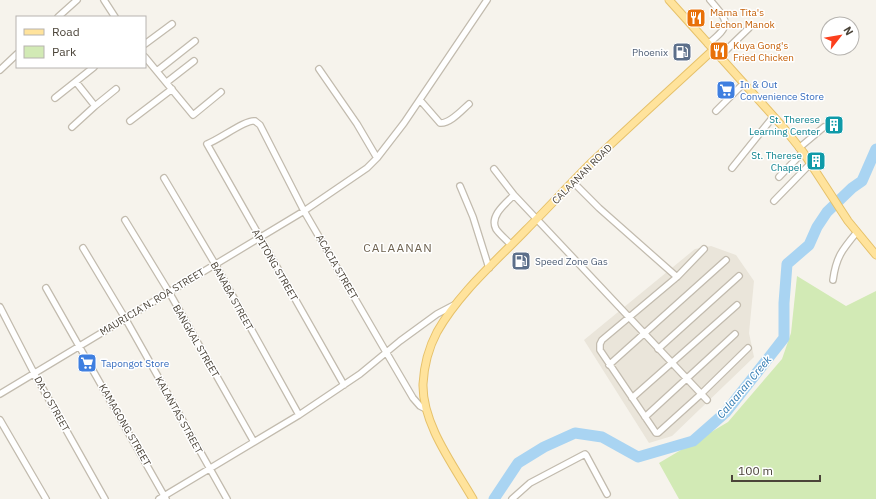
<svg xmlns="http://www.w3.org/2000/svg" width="876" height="499" font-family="'IBM Plex Sans',sans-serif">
<rect width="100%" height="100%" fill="#f6f3ec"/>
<path fill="#eae5da" d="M711 246 736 255 754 281 749 333 754 357 672 436 649 443 584 340 695 249Z"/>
<path fill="#d2eab5" d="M797 276 846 306 876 291V499H679L659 463 728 422 782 359 791 333Z"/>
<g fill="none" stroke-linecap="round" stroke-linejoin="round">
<path stroke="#a9d4f2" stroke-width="11" d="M494 499 518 463 544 447 575 433 602 437 638 457 693 441 726 412 784 338V303L787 264 809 245 817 227 827 212 852 188 862 181 876 149"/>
<g stroke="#c2bbae" stroke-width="8">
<path id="minor" d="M104 0 115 17
M58 17 77 0
M145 44 172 24
M708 44C731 25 730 23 710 0
M145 57 193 115 221 92
M719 57 749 28
M319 69 357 124 377 158
M0 70 17 54
M157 71 195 41
M76 82 95 106
M167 82 194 61
M55 98 94 67
M420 100 440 123C450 124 462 110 469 104
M716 111 744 83
M130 121 172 89
M72 127 95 106 116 89
M799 148 824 127
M732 168 773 117
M494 169 514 195 707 400
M779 177 803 152
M164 178 215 264 299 415
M573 182 599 208 677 277
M460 186 473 217 489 268
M774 201 810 164
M125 220 169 292 254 442
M511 245C507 240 500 235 496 229 489 216 506 203 514 195
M83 248 125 318 227 499
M704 249 677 277 602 340 600 344V350L656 433H658L700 395 748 348
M833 280C836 257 842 250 857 232
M46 288 166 499
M0 307 34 373 105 499
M658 349 739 276
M609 365 726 260
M344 385 207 144C219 140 246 119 255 121L260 125 304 211 386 352 413 398 420 406 426 409
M0 394 304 211 367 168 377 158 404 123 487 0
M632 398 737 305
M645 417 735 334
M0 420 46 499
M159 499 299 415 360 374 400 341 437 314 456 304
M512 499 530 483 585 454 586 455 607 494"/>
</g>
<g stroke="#e6c16a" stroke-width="9">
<path id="major" d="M669 0 783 127 803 152 848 221 876 255
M473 499C454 466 422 424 423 384 424 366 428 349 437 332 459 293 495 262 526 230 548 208 569 185 591 163 631 125 672 88 713 50"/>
</g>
<use href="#minor" stroke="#fff" stroke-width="5.5"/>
<use href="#major" stroke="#ffe39c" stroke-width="7"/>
</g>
<defs>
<g id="restaurant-square" transform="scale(1)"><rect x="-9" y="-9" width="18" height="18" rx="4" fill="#e8710a" stroke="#fff"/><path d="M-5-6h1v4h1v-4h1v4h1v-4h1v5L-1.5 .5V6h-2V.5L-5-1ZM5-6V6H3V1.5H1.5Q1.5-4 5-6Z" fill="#fff"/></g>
<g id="fuel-square" transform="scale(1)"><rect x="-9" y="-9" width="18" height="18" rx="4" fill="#5c6f8a" stroke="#fff"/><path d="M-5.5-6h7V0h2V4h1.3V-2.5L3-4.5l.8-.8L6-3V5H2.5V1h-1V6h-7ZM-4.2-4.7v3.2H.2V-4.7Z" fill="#fff"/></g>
<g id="supermarket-square" transform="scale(1)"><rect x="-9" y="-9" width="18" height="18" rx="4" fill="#3f7fe0" stroke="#fff"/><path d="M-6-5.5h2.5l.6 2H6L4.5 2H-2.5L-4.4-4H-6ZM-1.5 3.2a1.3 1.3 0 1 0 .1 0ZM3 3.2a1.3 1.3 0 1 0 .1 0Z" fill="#fff"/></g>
<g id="building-square" transform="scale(1)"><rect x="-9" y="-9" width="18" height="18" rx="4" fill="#0f9aa8" stroke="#fff"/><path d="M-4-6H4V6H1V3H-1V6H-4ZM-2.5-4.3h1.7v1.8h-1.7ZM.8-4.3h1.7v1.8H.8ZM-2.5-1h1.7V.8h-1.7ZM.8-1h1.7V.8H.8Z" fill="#fff"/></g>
</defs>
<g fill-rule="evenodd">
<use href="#restaurant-square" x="696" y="18"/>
<use href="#restaurant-square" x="719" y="51"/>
<use href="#fuel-square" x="682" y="52"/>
<use href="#supermarket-square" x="726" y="90"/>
<use href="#building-square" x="834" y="125"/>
<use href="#building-square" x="816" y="161"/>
<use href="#fuel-square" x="521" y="261"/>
<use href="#supermarket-square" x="87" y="363"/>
</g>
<g text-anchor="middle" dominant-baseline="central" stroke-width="3" stroke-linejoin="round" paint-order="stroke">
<g font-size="10" fill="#c56008" stroke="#fff" text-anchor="start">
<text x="710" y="12">Mama Tita's<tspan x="710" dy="12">Lechon Manok</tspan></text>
<text x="733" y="45">Kuya Gong's<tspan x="733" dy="12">Fried Chicken</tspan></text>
</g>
<g font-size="10" fill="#4e5e75" stroke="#fff" text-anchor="end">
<text x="668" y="52">Phoenix</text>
<text x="535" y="261" text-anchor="start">Speed Zone Gas</text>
</g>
<g font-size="10" fill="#366cbe" stroke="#fff" text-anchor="start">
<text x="740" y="84">In &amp; Out<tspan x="740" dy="12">Convenience Store</tspan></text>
<text x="101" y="363">Tapongot Store</text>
</g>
<g font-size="10" fill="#0d838f" stroke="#fff" text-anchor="end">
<text x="820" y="119">St. Therese<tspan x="820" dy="12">Learning Center</tspan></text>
<text x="802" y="155">St. Therese<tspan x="802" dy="12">Chapel</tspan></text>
</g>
<g font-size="10" fill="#4b4439" stroke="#fff">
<text transform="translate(582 174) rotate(-45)">CALAANAN ROAD</text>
<text transform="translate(275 265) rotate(60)">APITONG STREET</text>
<text transform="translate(337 267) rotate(60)">ACACIA STREET</text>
<text transform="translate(232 296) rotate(61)">BANABA STREET</text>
<text transform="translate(152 302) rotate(-31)">MAURICIA N. ROA STREET</text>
<text transform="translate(196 341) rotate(60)">BANGKAL STREET</text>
<text transform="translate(52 404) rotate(61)">DA-O STREET</text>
<text transform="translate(179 415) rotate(61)">KALANTAS STREET</text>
<text transform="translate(125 425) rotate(60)">KAMAGONG STREET</text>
</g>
<g font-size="11" font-style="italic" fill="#2e7ab2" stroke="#fff">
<text transform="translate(744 387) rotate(-50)">Calaanan Creek</text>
</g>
<g font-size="12" letter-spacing="1" fill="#6e6250" stroke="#fff">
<text x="398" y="247">CALAANAN</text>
</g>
</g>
<rect x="16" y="16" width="130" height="52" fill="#ffffff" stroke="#b7b4b0"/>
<rect x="24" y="29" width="20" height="6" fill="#ffe39c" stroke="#b7b4b0"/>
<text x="52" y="36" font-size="12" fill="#4b4439">Road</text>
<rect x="24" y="46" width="20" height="12" fill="#d2eab5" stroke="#b7b4b0"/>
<text x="52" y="56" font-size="12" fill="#4b4439">Park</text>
<g transform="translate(840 36) rotate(59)"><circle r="19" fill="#ffffff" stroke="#b7b4b0"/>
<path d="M0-3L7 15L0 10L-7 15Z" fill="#fc3f1d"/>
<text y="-6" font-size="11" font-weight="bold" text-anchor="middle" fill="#4b4439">N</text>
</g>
<path d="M732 475v6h88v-6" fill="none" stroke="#4b4439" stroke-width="2"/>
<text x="738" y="475" font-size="12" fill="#4b4439" stroke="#ffffff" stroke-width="3" paint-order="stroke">100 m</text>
</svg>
